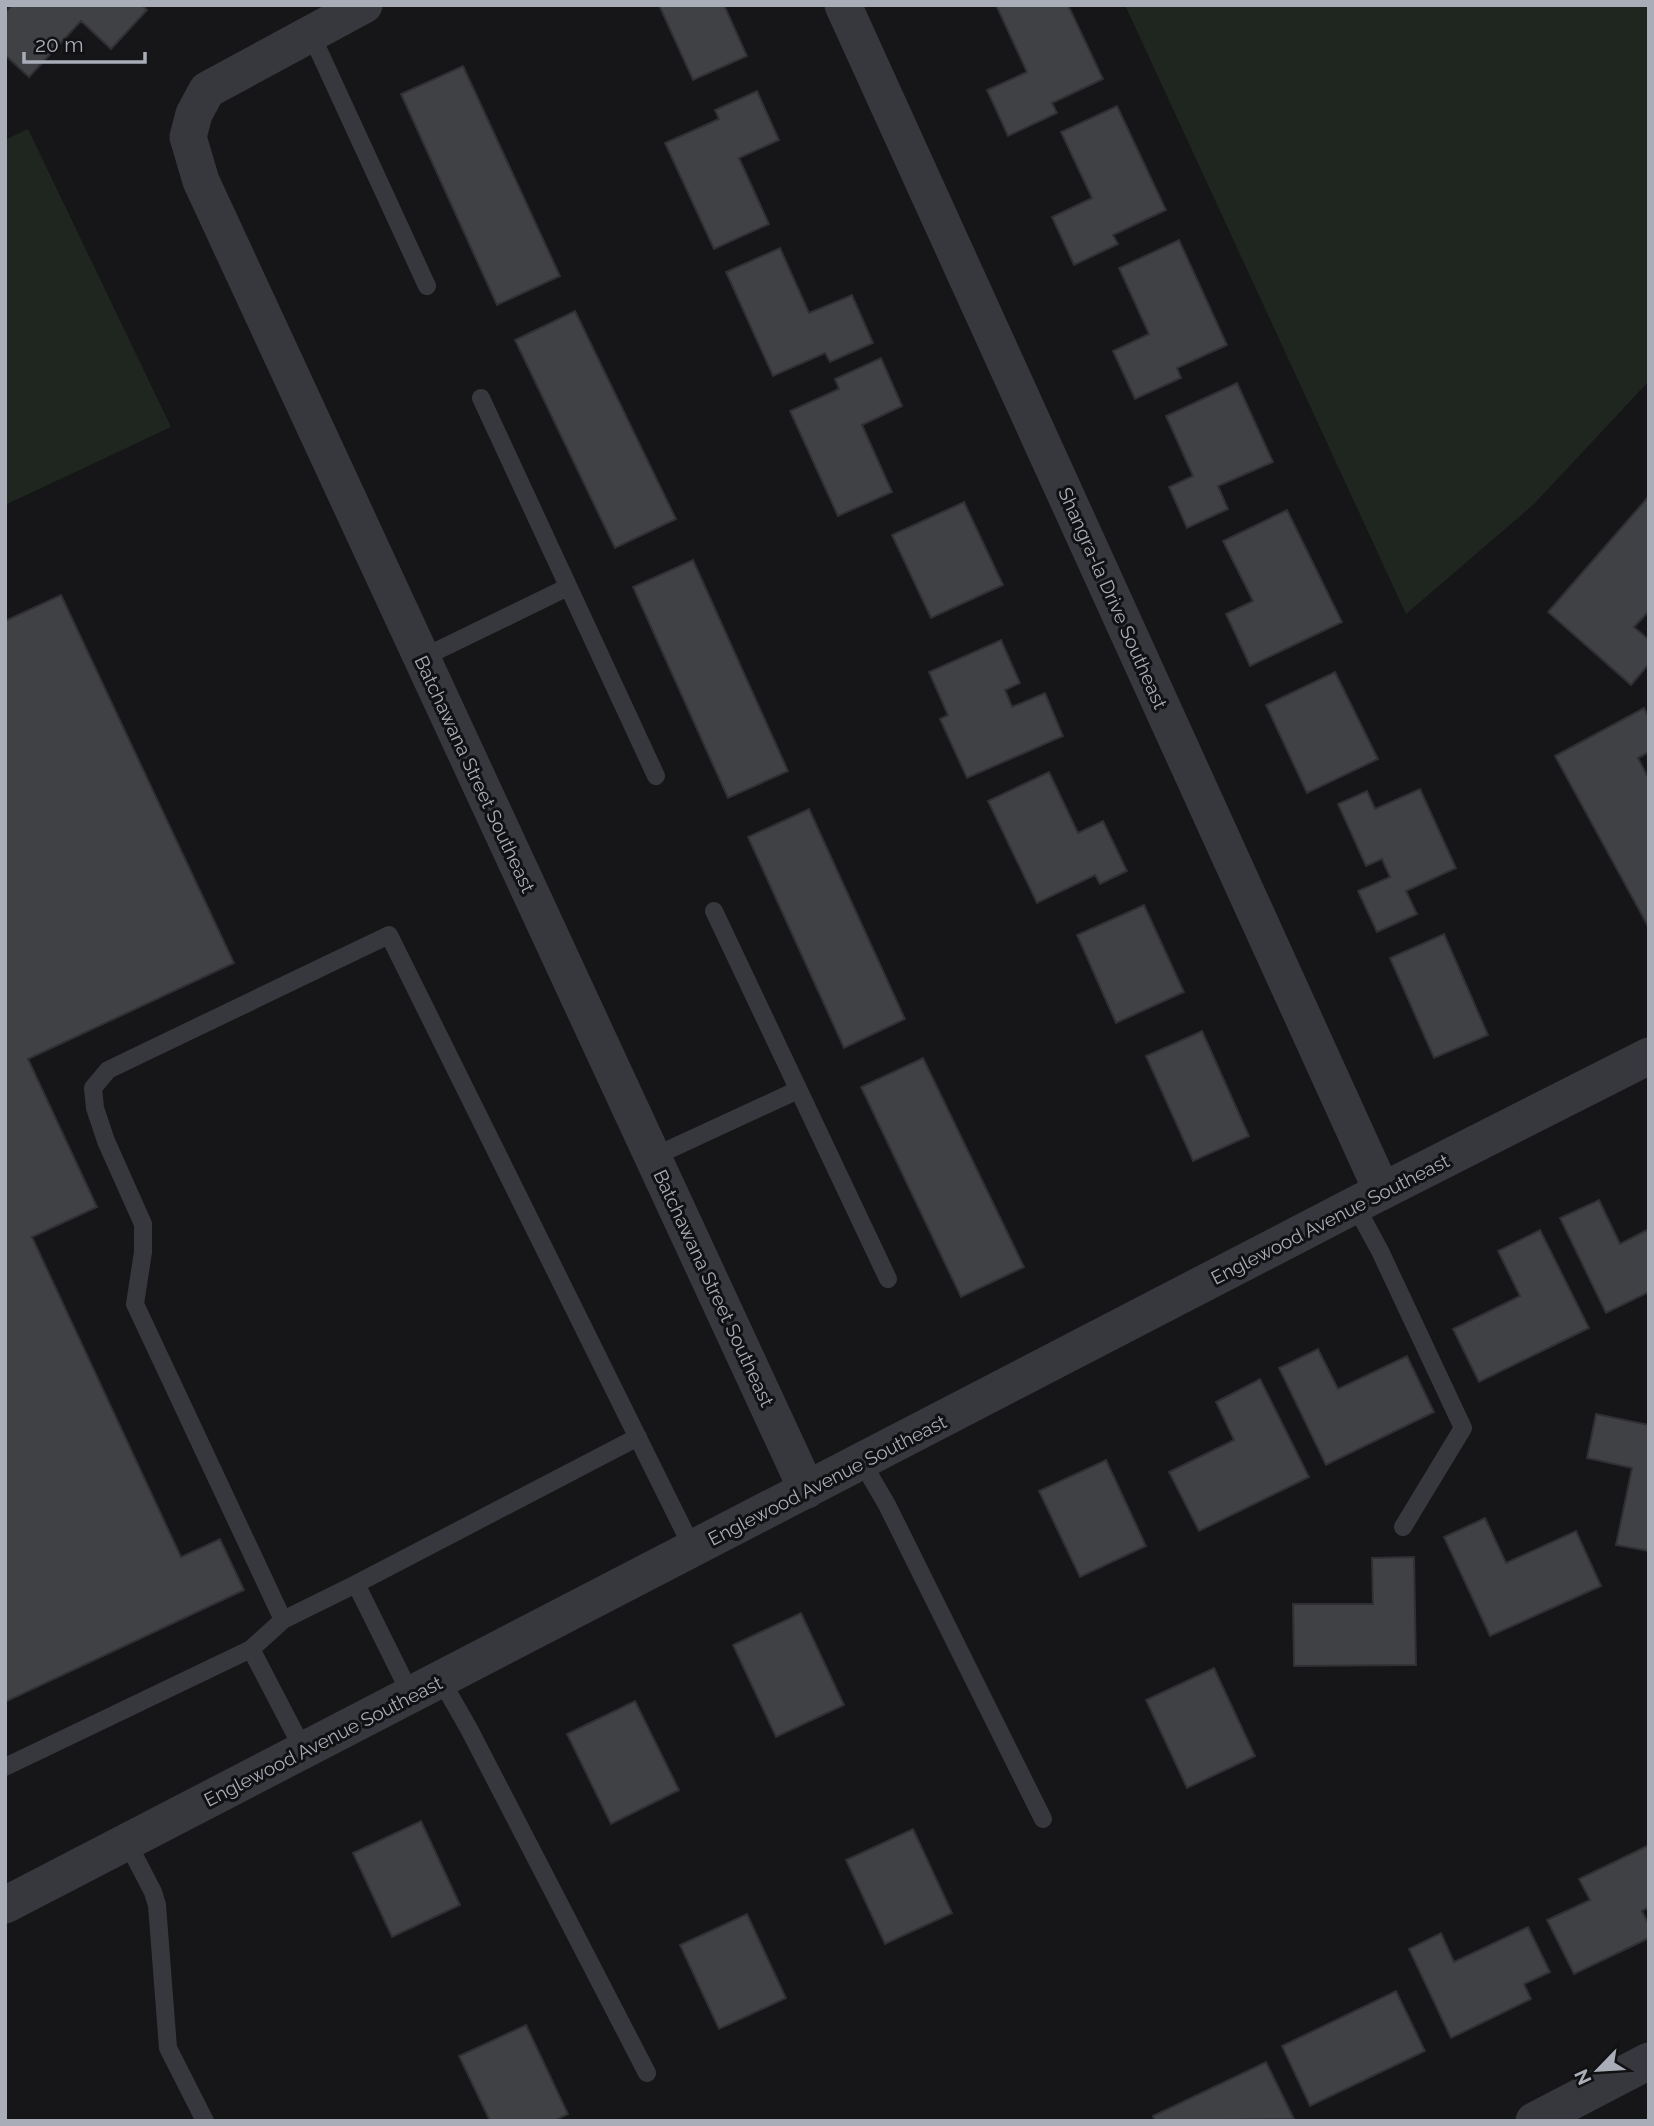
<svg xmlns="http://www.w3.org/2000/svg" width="1654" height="2126" font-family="Raleway,sans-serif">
<rect width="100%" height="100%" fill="#161618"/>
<path fill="#1e261f" d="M1125 5H1649V381L1534 504 1406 614Z
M28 129 171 427 5 505V140Z"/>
<path fill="#404145" stroke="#303034" stroke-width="2" d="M12 5H142L147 10 111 49 81 21 29 77 5 55V13Z
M659 5H724L747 56 693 80Z
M996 5H1068L1103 79 1052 103 1057 113 1008 136 987 90 1027 72Z
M463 66 560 276 497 305 401 94Z
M757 91 779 140 739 158 769 224 714 249 665 143 719 119 715 110Z
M1117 106 1166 210 1113 235 1118 244 1074 265 1052 217 1092 198 1061 132Z
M1179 240 1227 345 1177 368 1181 378 1135 399 1113 351 1149 334 1119 268Z
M780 248 809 313 852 295 873 343 830 362 825 353 773 376 726 272Z
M575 311 676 519 615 548 515 340Z
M881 358 902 406 862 425 892 492 838 516 790 411 839 389 835 379Z
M1237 383 1273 462 1218 486 1228 509 1187 528 1169 487 1193 476 1166 416Z
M1649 496V611L1634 627 1649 640V664L1631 685 1548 612Z
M964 502 1003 585 931 618 892 535Z
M1287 510 1342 622 1250 666 1226 614 1253 601 1223 541Z
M693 560 788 771 728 798 633 587Z
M61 595 234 963 28 1059 97 1207 32 1237 181 1557 220 1539 244 1590 5 1702V621Z
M1001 640 1020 683 1005 690 1012 707 1045 693 1063 736 967 778 940 719 948 715 929 672Z
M1335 672 1378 759 1307 793 1266 705Z
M1644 708 1649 717V752L1638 758 1649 779V928L1555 756Z
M1049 772 1078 833 1103 821 1127 871 1100 884 1095 875 1037 903 988 801Z
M1420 789 1456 868 1406 891 1417 914 1377 932 1358 891 1390 877 1382 859 1366 866 1338 804 1367 791 1375 809Z
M809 809 905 1019 844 1048 748 837Z
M1144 905 1184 992 1116 1023 1077 935Z
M1444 934 1488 1035 1434 1058 1390 958Z
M1202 1031 1249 1136 1193 1161 1146 1056Z
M923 1058 1024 1267 961 1297 861 1087Z
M1599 1200 1620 1244 1649 1229V1292L1606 1313 1560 1218Z
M1540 1230 1589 1328 1479 1382 1453 1329 1520 1296 1498 1251Z
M1318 1349 1338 1389 1407 1356 1434 1412 1326 1465 1279 1368Z
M1260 1379 1309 1477 1199 1531 1169 1472 1234 1440 1216 1402Z
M1596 1414 1649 1425V1551L1616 1545 1632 1468 1587 1458Z
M1106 1460 1146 1546 1080 1577 1039 1491Z
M1485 1518 1506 1563 1576 1531 1601 1586 1490 1636 1444 1537Z
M1414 1557 1416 1665 1294 1666 1293 1604H1373L1372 1558Z
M801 1613 844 1705 776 1737 733 1645Z
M1214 1668 1255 1756 1187 1788 1146 1700Z
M635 1701 679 1790 611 1824 567 1734Z
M421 1821 460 1905 392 1937 353 1853Z
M913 1829 952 1913 885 1944 846 1860Z
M1649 1845V1907L1642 1911 1649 1925V1938L1574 1974 1547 1920 1590 1900 1579 1879Z
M747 1914 786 1998 719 2029 680 1945Z
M1528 1927 1550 1972 1524 1984 1531 1999 1451 2038 1409 1949 1441 1933 1454 1962Z
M1396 1991 1425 2051 1310 2106 1282 2046Z
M526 2025 568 2114 554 2121H490L459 2056Z
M1266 2062 1294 2119 1155 2121 1153 2116Z"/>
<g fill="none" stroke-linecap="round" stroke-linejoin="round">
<path stroke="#37383d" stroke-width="18" d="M311 34 427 286
M481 398 656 776
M422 658 568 587
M714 911 888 1279
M653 1157 798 1090
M1355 1205 1380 1251 1463 1428 1403 1527
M862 1462 887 1505 1043 1819
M283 1620 356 1584
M251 1649 304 1751
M441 1680 469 1729 647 2073
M411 1695 356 1584 638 1437
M5 1767 251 1649 283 1620 135 1304 143 1252V1224L106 1141 95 1108 93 1088 108 1070 389 935 693 1549
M127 1842 153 1892 157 1905 168 2048 205 2121"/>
<path stroke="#37383d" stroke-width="37" d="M364 5 207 90 194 114 188 137 201 181 807 1490
M843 5 1382 1191
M5 1905 1355 1205 1649 1056
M1534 2121 1649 2061"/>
</g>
<g text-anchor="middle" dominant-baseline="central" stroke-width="6" stroke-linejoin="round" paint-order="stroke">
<g font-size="19" fill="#a8adb8" stroke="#111113">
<text transform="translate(1113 598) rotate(66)">Shangra-la Drive Southeast</text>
<text transform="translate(475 774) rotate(65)">Batchawana Street Southeast</text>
<text transform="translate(1330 1219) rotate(-27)">Englewood Avenue Southeast</text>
<text transform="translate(714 1288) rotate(65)">Batchawana Street Southeast</text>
<text transform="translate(827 1480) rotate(-27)">Englewood Avenue Southeast</text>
<text transform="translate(323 1741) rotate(-27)">Englewood Avenue Southeast</text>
</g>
</g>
<rect width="1654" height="2126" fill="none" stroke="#a8adb8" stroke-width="14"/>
<g transform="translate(1598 2070) rotate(245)" stroke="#111113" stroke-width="5" paint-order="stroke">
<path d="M0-5L12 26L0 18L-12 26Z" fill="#a8adb8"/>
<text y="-10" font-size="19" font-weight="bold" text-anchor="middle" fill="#a8adb8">N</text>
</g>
<path d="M24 52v10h121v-10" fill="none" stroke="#a8adb8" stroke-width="3.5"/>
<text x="35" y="52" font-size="21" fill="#a8adb8" stroke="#111113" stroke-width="5" paint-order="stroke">20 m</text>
</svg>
